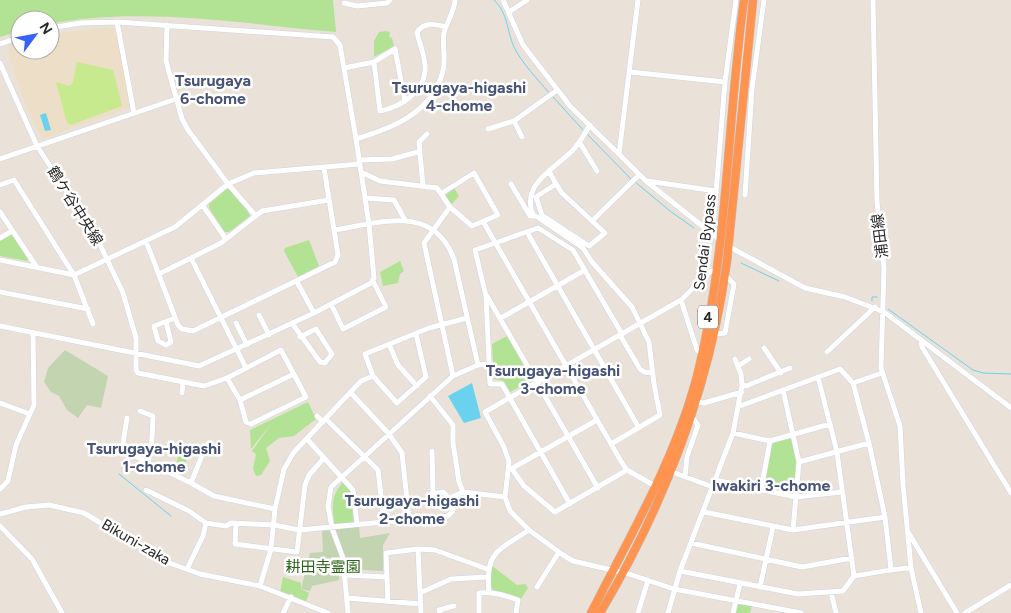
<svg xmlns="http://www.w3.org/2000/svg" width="1011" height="613" font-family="Figtree,'Noto Sans JP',sans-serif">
<rect width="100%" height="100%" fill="#eae2d9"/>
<path fill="#eddfc7" d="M105 27 115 28 130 105 128 108 42 139 28 111 9 58V45L20 42V50H50V34Z"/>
<path fill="#b2e294" d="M0 0H333L336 32C244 24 141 6 50 24V20H20V31L0 37Z
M386 31 390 32 389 37 392 38 394 46 374 57V41L379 32Z
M454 188 459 196 451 205 445 196Z
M227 189H229L248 211 250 216 229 232H225L209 208V204Z
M12 233 29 258 27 261 0 256V239Z
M309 240 319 266 298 277 284 251 285 248Z
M400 261 404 271 400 274 398 283 383 286 380 272Z
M507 336 533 380 510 392 504 381 494 379 492 344Z
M308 402 316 419 294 436 279 438 266 448 270 461 261 475 256 476 253 469 256 454 252 451 271 424 251 449 250 430Z
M792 437 796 461 794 491 792 494 763 488 772 443Z
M179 454 187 458 181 474 174 471Z
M343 482 351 491 355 522 335 526C332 509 330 496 343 482Z
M491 565 517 585 525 584 528 588 521 599 491 589Z
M283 577 301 583V589L309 593 306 602 280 593Z
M738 603 752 606 750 613H736Z"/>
<path fill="#c3d4b0" d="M65 350 108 376 101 408 87 405 78 418 67 410 59 396 51 392 44 382 48 368Z
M359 526 360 538 390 533 383 545V571L346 569V559L335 531 337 528Z
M327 529 330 531 341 559 339 560V580L312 586 310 591 301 589 310 553 323 552 322 530Z"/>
<path fill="#c7ea8f" d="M77 62 113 70 122 106 71 125 67 123 56 82 70 86 73 82Z"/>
<path fill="#6ad1ee" d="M46 113 51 130 45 131 40 115Z
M472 383 481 418 464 423 448 396Z"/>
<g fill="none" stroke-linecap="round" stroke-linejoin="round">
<path stroke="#6ad1ee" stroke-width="1" d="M494 0C509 15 506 29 514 47 521 62 539 81 550 94
M553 97 584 131
M587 134 631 179
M634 181 670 211 694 228
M741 263 779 281
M872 301V297H877
M888 309 973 370 983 373 1011 374
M119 474 171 516"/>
<g stroke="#ced3e1" stroke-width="6">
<path id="minor" d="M503 0 523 45 570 106 646 181 721 241
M873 0 877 202 884 268 881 368 900 426 903 484 911 568 921 613
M344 3 357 6 387 3 390 0
M509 12 527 0
M117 22 134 113
M50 28 81 23 117 22 333 37 340 45 356 139
M0 44 20 37
M374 62 380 111C400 107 422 94 425 72 427 61 420 45 417 33 422 22 436 24 446 27
M0 63 37 146 96 236 123 293 136 338V370L138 373 204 386 227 378 281 350 306 397 251 424 246 422 240 400 227 378
M344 68 374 62 395 49 405 101
M630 72 725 82
M514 121 522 137
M488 129 514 121 556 91
M580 143 597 171
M619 154 638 0
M0 159 176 99
M359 160 392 159 418 152
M324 168 334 230
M549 171 556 184
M361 172 380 181 437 188 450 207 472 226 498 215 474 173 442 193
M647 181 716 191
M511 184 530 216H536L583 248 592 262 632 307 649 342 654 384 660 415 611 444
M0 185 14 180 74 275 93 324
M423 186 419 142 427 134
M745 195 752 89 764 0
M365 198 394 200 405 220
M203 206 226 239
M450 207 424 243 453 376
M0 212 36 266
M255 215 228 184 254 173 360 164
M533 215C521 184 553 170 572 151 580 143 584 134 590 125
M714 217 725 82 736 0
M592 221 605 233 589 246 542 215 536 197 556 184 562 193 592 221 639 175
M484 223 622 463 627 470 655 486
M527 232 639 428
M0 238 12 231
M146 241 178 325 182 329 193 331 335 262 338 255 334 230C380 223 433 203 454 259L478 365
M728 246 805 288 845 297 884 312 1011 408
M191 258 246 368
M0 260 74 275 175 227 228 184 188 130 182 119 166 61 167 25
M717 272 711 271 681 300 485 412 504 447 509 462 505 497 510 511 529 530 563 555 573 561 629 574 674 589 801 613
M159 274 221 243 262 211 329 200
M297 282 314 313
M0 292 88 309
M487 296 598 488
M681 300 697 350 702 353
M331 304 343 329 386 307 373 281
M259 315 269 335
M501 318 585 270
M166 322 171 342 166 345 158 341 154 326 175 318
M236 323 247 345
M292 323 320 362 325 363 332 354 316 329 300 337
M0 326 199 366 314 313 371 283 374 278 369 224 356 139C393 128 432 113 443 71 446 58 442 46 444 33 447 21 454 13 455 0
M416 334 426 377 397 403 373 376 365 354 429 328 467 318
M715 334 725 333 734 284 725 275
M620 335 640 369 644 372 653 373
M921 340 922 347 1011 493
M389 344 398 365 417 386
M764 348 781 373
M827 352 875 307
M738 366 749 359
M853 383 882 373
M742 385 746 386 790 368
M783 390 799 462 793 530
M182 393 183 383
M351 393 389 434 402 453 409 519
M430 396 453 425V443L459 482 463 492
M240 400 294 374
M697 402 704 403 742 392
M0 403 30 414
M740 406 840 369 853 383 869 443 885 517 891 569
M140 411 153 416 152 439 148 464
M317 416 323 422
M127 418 122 450 191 483 214 496 275 509
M326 419 378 470 384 522
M733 433 770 441 830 424
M307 439 353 490 357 524
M183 451 203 453 191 483
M432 451 433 494 443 492 449 498
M799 462 869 443
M511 469 597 420
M512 469 524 486 555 512 627 470
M672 472 713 487
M685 477 687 457 698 425 692 417
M715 480 796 497 842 492
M0 489 8 481 16 445 34 405 33 332
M146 490 189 511 206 523 226 526 231 523 274 525 299 530 448 516 453 511 449 498 463 492 505 497
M761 490 770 441
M570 504 502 384H490L486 296 475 250 538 228 573 250 622 334
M704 512 793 530 885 517
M0 514 26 507 49 505 84 513 164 561 200 574 260 586 328 613
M236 523 235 544 297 552 305 485 309 475 324 458
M0 526 32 559 62 613
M908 532 957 613
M691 543 802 567 852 558
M418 549 421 613
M187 569 203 536 206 523
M680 571 798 594 843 591 854 576 837 452 818 377
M345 575 387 577
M854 576C874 573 891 569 911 568
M260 586 271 549 275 509 284 469 294 452 361 381 373 376
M537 587 559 552
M760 587 773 527
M489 592C485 551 498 551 529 530
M831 592 836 613
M420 593 451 579 487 577
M347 598 421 604
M388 601 386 553 418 549 435 550 487 569
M283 613 291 597
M348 613 343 558 332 528 328 506 331 487 453 376 478 365 487 364
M440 613 439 610 454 606
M479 613V593C494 592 504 595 518 600L516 613
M638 613 648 580
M668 613 680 571 733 433 742 385 741 374 735 359
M733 613 740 584
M965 613 1011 585"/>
</g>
<g stroke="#c3c3c3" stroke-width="9">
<path id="highway" d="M591 613C631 534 678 455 699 368 728 247 727 122 744 0
M600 613C665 504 710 387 727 261L753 0"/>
</g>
<use href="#minor" stroke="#fff" stroke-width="5"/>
<use href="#highway" stroke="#fe9450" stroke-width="8"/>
</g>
<g text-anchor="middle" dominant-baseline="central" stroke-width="5" stroke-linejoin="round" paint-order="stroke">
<rect fill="#fff" stroke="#686868" stroke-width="1" x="698" y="305.5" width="20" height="23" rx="4"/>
<g font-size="14" font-weight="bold" fill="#282828">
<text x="708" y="317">4</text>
</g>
<g font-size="15" fill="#282828" stroke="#fff">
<text transform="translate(75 206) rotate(58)">鶴ケ谷中央線</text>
<text transform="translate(880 236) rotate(-97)">浦田線</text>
<text transform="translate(705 242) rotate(-83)">Sendai Bypass</text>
<text transform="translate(136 542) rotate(30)">Bikuni-zaka</text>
</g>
<g font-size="15" fill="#2b6319" stroke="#fff">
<text x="323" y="567">耕田寺霊園</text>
</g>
<g font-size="16" font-weight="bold" fill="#485378" stroke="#fff">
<text x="213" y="80">Tsurugaya<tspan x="213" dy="18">6-chome</tspan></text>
<text x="459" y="87">Tsurugaya-higashi<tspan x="459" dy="18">4-chome</tspan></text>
<text x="553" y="370">Tsurugaya-higashi<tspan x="553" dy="18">3-chome</tspan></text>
<text x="154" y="448">Tsurugaya-higashi<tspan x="154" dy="18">1-chome</tspan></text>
<text x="771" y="485">Iwakiri 3-chome</text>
<text x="412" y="500">Tsurugaya-higashi<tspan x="412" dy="18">2-chome</tspan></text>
</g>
</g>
<g transform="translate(35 35) rotate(58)"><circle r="24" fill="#ffffff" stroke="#a9a9a9"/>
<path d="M0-4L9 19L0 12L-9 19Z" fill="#3663fa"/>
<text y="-8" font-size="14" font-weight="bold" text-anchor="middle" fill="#282828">N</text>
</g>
</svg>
